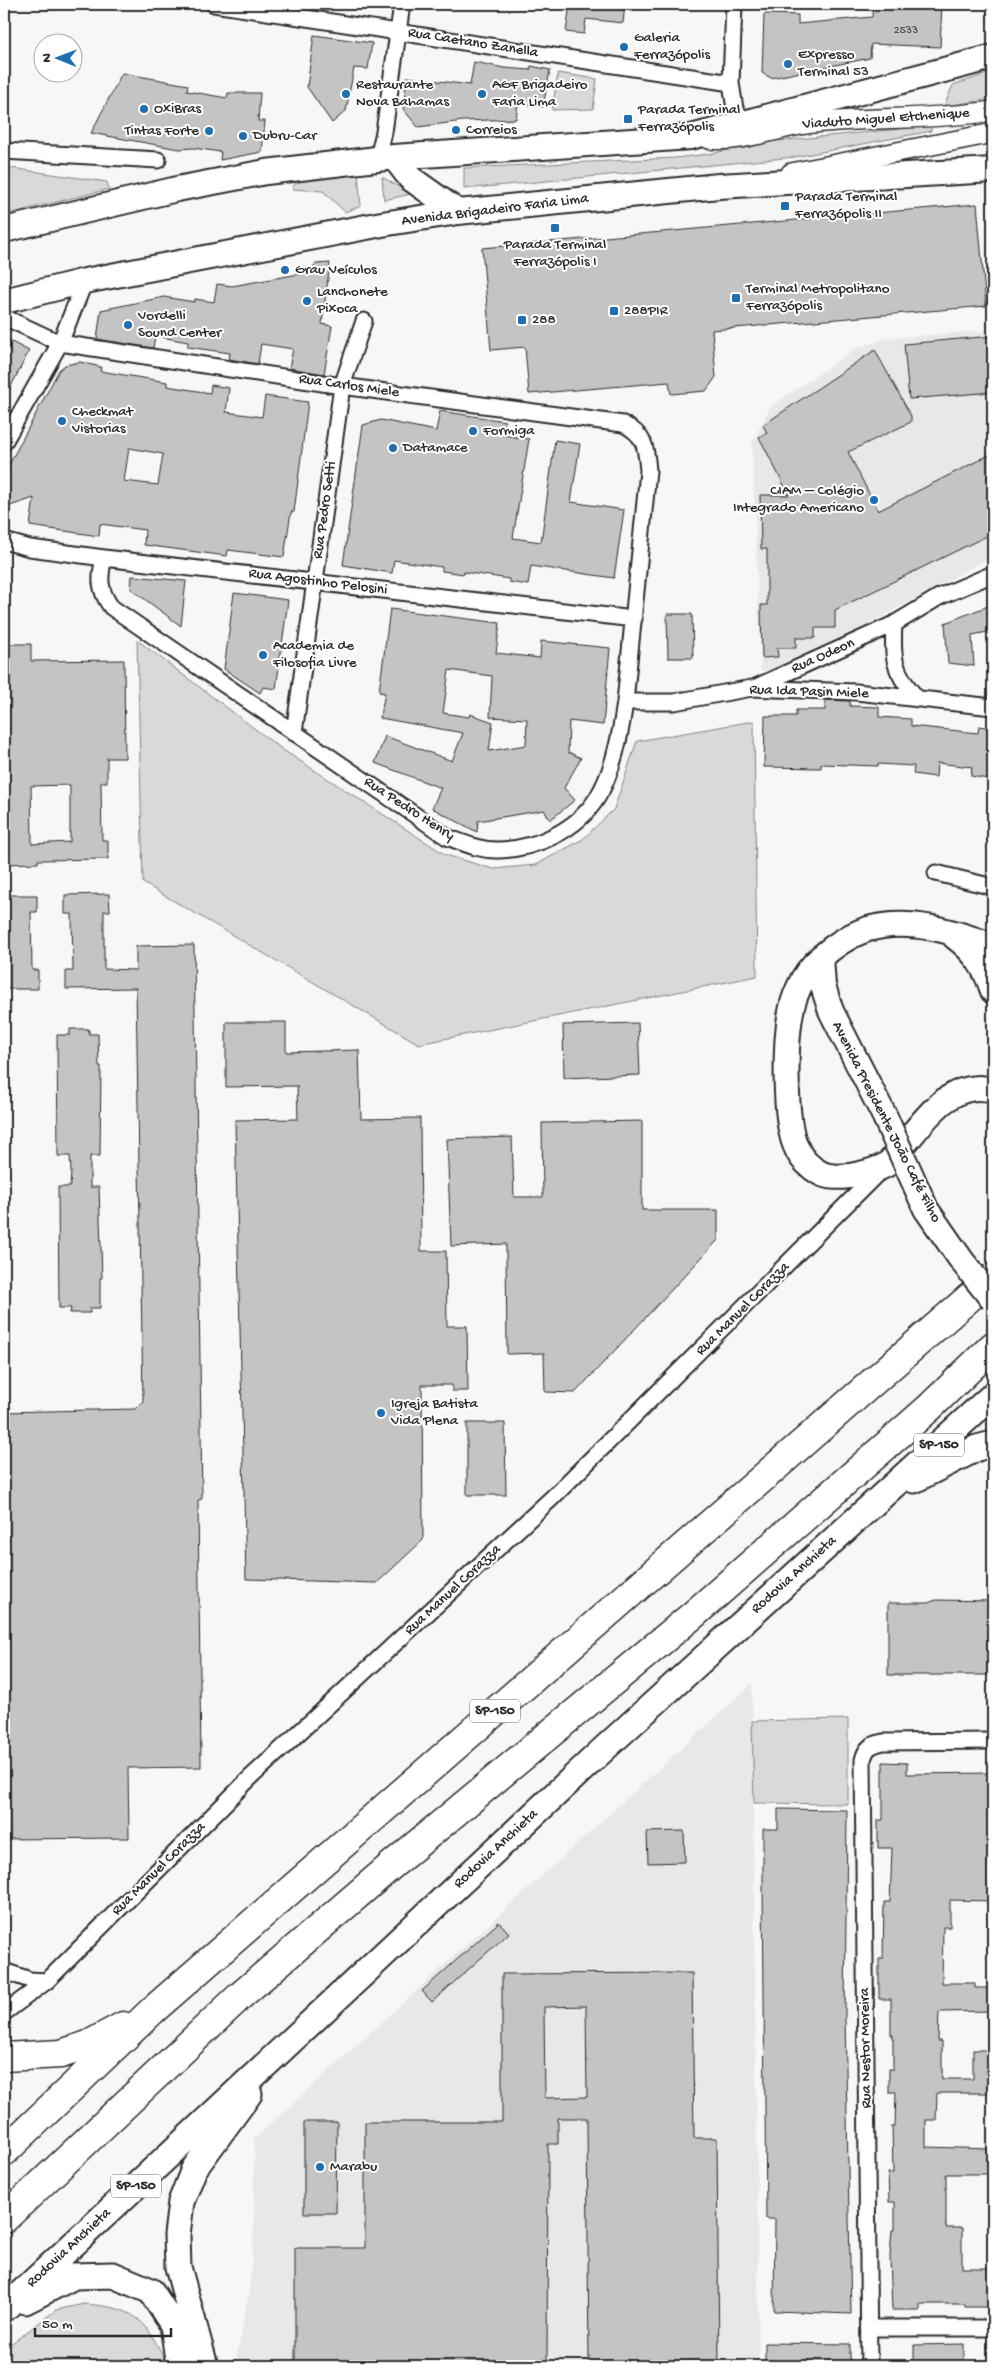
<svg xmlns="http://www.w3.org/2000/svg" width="997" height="2370" font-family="'Gochi Hand',sans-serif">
<rect width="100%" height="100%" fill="#f7f7f7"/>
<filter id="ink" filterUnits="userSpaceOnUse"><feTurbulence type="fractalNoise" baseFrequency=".02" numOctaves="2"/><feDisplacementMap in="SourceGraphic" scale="10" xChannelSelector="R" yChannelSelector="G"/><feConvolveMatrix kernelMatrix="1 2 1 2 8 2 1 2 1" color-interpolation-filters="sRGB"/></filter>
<g filter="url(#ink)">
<path fill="#e8e8e8" d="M993 330V556L790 667 761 671 752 443 771 406 858 347 888 338Z
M752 1684 759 2366H235L249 2291 254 2234V2139Z"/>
<path fill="#d9d9d9" stroke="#828282" d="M993 72V99L944 106 953 85Z
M558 73 597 79 593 109 552 110Z
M931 126V131L795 157 464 189V168L675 158 709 154 767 142Z
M4 167 107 182 109 189 4 215Z
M358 174 361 206 345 212 323 191 292 189 296 182Z
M382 177 411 194 384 200Z
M137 640 283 750 446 855 493 869 536 865 583 839 614 809 637 741 754 721 757 976 419 1044 143 883Z
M848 1719V1804L754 1803 752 1721Z
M84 2304C118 2307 141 2310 157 2345 160 2351 165 2359 165 2366H4V2349L56 2310Z"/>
<path fill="#c4c4c4" stroke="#2b2b2b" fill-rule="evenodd" d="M570 4H625L623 23 586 19 584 34 566 32Z
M873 4H942L940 47 871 44 870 58 771 78 762 73 764 14 798 15V24L872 17Z
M314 35 372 43 368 69 354 68 346 111 332 123 307 87Z
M474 62 504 68 530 70 531 66 550 70 543 107 518 103 516 119 463 121 418 127 403 109 407 77 470 85Z
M122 73 188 85 187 91 227 98 228 93H260L258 121H265L262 152 220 160 221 152 193 148 179 149 91 133Z
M977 204 986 306 712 330 716 377 706 391 671 394 669 382 529 394 525 347 491 350 482 248Z
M330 263 322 324 332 326 324 374 289 368 293 349 261 344 258 364 229 359 230 353 188 347V342L155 336 153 348 97 339 101 310 164 297 194 302 195 299 214 302 217 284 232 286 305 273 316 264Z
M993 336V392L909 399 904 344Z
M4 338 29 351 4 400Z
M875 350 911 416V422L848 452 878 511 993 453V533L835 610V628H815V638H796V648H777L778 657 762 658 761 605H767V549H761L760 495H789L759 437 767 433 763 425Z
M80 362 101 367 100 371 167 382V386L210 393 211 385 229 388 226 412 262 417 265 396 308 402 294 512H291L284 557 228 550 227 556 144 545 145 530 100 524 99 536 30 526 34 498 4 508V474L59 370 65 365ZM129 448 163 454 158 485 124 481Z
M440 411 505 421 502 435 529 439 513 538 541 542 555 440 580 444 571 502 624 510 614 578 531 566 528 585 509 582V579L464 572V574L442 571V567L394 560 392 573 343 565 363 425 381 420 436 431Z
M132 576 186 581 181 626 131 589Z
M234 593 288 600 276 689 263 687 260 693 224 669Z
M993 604V631L972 635 974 666 948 663 945 623Z
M390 609 500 623 496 653 540 658 541 641 610 648 603 725 569 721 568 752 581 758 564 788 575 800 550 820 544 810 478 821 477 832 432 808 441 788 375 763 385 736 452 761 463 733 380 718 385 693 379 692ZM449 670 492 676 490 717 527 719 526 745 489 751 493 722 470 714 469 717 443 713Z
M667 614H692L693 658H668Z
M4 644H31V661L124 660 125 758H107V782H101L102 840H108V859L38 860V863L4 864ZM70 785V842L32 844 31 786Z
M825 700 850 701V706L879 707V717L911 719V726L978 733 979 726 993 728V780L971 776 972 767 937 763 936 777 913 774 914 766 878 764V766L821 764V768L764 767 765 716H796V710H825Z
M109 894 110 911H104V969L136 970V946L194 945 202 1499 198 1500 201 1767 128 1768 129 1838 4 1839V1412L135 1409 143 1401 136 988 66 989V971H73L72 914H65V895Z
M4 895H37V912H31L32 970H38V989H4Z
M226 1022H286V1052L359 1050 361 1119 420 1118 421 1251H446L447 1326H467L468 1391H452V1385H422L423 1540 377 1583 246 1579 235 1120 298 1119 297 1086 226 1087Z
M638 1023 640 1075 564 1078 563 1025Z
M70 1029H89V1034H98L99 1066H101L100 1156H90V1187H99L102 1278H100V1308H90V1313H70L71 1308H59L58 1187H70L71 1171 70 1156H58L57 1035H70Z
M642 1121V1210H718V1240L575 1393 545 1392 544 1353 507 1354 506 1244 451 1246 447 1139 512 1137 514 1197H543L542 1123Z
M467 1423H505L506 1495H467Z
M936 1600 993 1601V1675H888V1603H928Z
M883 1762 907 1763V1774L993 1773V1901L950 1900V1927H943L942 1983H975V1988H993V2011L939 2012 938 2041H942V2079H973V2050H993V2093H937L936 2120H926V2147L993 2149V2174H946V2228H962V2268H991V2281H993V2307H965V2304H920V2310H892L890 2256 892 2230H895V2202H889L888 2173H893L892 2126H895L896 2092H889V2069H893V2035H891V1999H879V1959H883L884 1902H890L891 1877 892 1848H878V1820H883Z
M778 1809 847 1810 845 2017 851 2314 774 2311 775 2219H766L763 1884V1829H778Z
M684 1831 685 1862 648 1863 647 1832Z
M499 1922 509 1933 432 2002 422 1991Z
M692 1973 694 2138H717L719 2366H589L587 2118H558V2144H548L547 2366H295V2248H365V2122H502V1974ZM586 2006 587 2097 545 2098 544 2007Z
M304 2122H337L336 2213H304Z
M765 2343 850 2344V2363H839V2366H789V2362H765Z
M964 2344V2366H914V2345Z"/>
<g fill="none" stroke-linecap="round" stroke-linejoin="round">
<g stroke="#2b2b2b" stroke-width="19">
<path id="minor" d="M214 4 731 83
M734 4 731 83 735 109 746 124
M4 151 158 160
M378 158 384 132 402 4
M4 317 60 343 342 386 623 424C646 435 646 448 648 471L625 702C621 732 613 773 597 798 577 830 536 849 499 850 481 851 464 843 447 837L111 607C99 590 99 578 104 558
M4 442 60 343 85 281
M4 541 30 548 104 558 634 619
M894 624C892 657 893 671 916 697
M756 687 894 624 939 597 993 574
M625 702H674L752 688 856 692 993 707
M294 733 342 386 364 321
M936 873 993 887
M4 1971 30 1980 47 1981 250 1778 553 1497 881 1170
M4 2013 47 1981
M869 2328H993
M869 2366 863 1760C866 1747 871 1745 883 1742L993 1741"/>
</g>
<g stroke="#2b2b2b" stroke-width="22">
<path id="tertiary" d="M709 139C744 143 780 126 814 123 874 117 934 120 993 111
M791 173 993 133"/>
</g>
<g stroke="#2b2b2b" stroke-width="28">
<path id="primary" d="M394 157 410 178 458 212
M4 230 177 189 266 172 394 157 691 137 993 57
M4 301 85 281 382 224 458 212 719 186 993 170
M955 937C975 952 985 967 993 991
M993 946C955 932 909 917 868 929 845 936 815 958 803 979 799 987 794 998 792 1007 785 1037 783 1122 797 1149 801 1159 811 1168 820 1173 829 1178 840 1177 850 1176 861 1174 875 1171 886 1165 891 1162 896 1154 901 1148 924 1121 951 1078 993 1090
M821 957 823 986 831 1011 885 1117"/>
</g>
<g stroke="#2b2b2b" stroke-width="29">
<path id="trunk" d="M914 1480 977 1448 993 1444
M25 2301 74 2276 113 2275 151 2291 173 2325 179 2366
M4 2309 606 1747 993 1395
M205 2366 178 2267 177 2235 181 2202 194 2169 249 2094"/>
</g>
<g stroke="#2b2b2b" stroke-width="31">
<path id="motorway" d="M4 2057 61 2054 88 2045 123 2026
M4 2152 153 2010 993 1277
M4 2219 239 1997 392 1865 693 1615 929 1408 993 1346"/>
</g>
<use href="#minor" stroke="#fff" stroke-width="15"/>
<use href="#tertiary" stroke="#fff" stroke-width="19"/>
<use href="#primary" stroke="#fff" stroke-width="24"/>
<use href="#trunk" stroke="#fff" stroke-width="25"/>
<use href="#motorway" stroke="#fff" stroke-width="28"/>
<g stroke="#2b2b2b" stroke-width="28" stroke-linecap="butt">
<path id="primary-bridge" d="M885 1117 926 1209 962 1261 993 1300"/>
</g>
<use href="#primary-bridge" stroke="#fff" stroke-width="24"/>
</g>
</g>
<g fill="#1f6fb2" stroke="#fff" stroke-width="2">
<circle cx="624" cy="47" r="5"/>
<circle cx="788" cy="64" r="5"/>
<circle cx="346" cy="94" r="5"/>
<circle cx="482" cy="94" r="5"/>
<circle cx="144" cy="109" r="5"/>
<rect x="623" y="114" width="10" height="10" rx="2.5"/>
<circle cx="456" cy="130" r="5"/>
<circle cx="209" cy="131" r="5"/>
<circle cx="243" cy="136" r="5"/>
<rect x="780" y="201" width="10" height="10" rx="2.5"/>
<rect x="550" y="223" width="10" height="10" rx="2.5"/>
<circle cx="285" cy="270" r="5"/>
<rect x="731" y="293" width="10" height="10" rx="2.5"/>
<circle cx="307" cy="301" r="5"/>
<rect x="609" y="306" width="10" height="10" rx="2.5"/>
<rect x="517" y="315" width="10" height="10" rx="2.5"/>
<circle cx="128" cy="325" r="5"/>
<circle cx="62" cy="421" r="5"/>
<circle cx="473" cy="431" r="5"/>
<circle cx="393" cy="448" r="5"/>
<circle cx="874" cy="500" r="5"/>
<circle cx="263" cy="655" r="5"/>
<circle cx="381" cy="1413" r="5"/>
<circle cx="320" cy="2167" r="5"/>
</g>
<g text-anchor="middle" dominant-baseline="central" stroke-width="4" stroke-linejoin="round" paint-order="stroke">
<g font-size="12" fill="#515151">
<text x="906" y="31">2533</text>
</g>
<g fill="#fff" stroke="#6b6b6b" stroke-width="1">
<rect x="914" y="1433.5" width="50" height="23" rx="4"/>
<rect x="470" y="1699.5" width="50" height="23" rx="4"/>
<rect x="111" y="2174.5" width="50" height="23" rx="4"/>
</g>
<g font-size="14" font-weight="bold" fill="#2b2b2b">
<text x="939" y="1445">SP-150</text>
<text x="495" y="1711">SP-150</text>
<text x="136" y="2186">SP-150</text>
</g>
<g font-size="15" fill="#2b2b2b" stroke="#fff" text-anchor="start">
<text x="634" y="38">Galeria<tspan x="634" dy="17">Ferrazópolis</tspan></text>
<text x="798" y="55">Expresso<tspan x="798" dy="17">Terminal 53</tspan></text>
<text x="356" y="85">Restaurante<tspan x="356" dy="17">Nova Bahamas</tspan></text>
<text x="492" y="85">AGF Brigadeiro<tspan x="492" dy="17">Faria Lima</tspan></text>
<text x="154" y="109">OxiBras</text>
<text x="638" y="110">Parada Terminal<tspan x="638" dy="17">Ferrazópolis</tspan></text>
<text x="466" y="130">Correios</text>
<text x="199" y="131" text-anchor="end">Tintas Forte</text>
<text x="253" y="136">Dubru-Car</text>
<text x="795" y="197">Parada Terminal<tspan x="795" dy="17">Ferrazópolis II</tspan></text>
<text x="555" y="245" text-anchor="middle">Parada Terminal<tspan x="555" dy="17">Ferrazópolis I</tspan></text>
<text x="295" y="270">Grau Veículos</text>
<text x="746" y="289">Terminal Metropolitano<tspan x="746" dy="17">Ferrazópolis</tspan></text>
<text x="317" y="292">Lanchonete<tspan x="317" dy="17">Pixoca</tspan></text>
<text x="624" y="311">288PIR</text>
<text x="138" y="316">Vordelli<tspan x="138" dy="17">Sound Center</tspan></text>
<text x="532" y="320">288</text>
<text x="72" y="412">Checkmat<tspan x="72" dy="17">Vistorias</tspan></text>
<text x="483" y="431">Formiga</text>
<text x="403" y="448">Datamace</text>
<text x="864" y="491" text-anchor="end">CIAM – Colégio<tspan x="864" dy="17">Integrado Americano</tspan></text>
<text x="273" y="646">Academia de<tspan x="273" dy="17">Filosofia Livre</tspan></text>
<text x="391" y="1404">Igreja Batista<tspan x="391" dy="17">Vida Plena</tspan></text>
<text x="330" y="2167">Marabu</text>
</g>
<g font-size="15" fill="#2b2b2b" stroke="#fff">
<text transform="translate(473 43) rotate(9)">Rua Caetano Zanella</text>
<text transform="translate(886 119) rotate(-4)">Viaduto Miguel Etchenique</text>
<text transform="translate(495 210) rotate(-7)">Avenida Brigadeiro Faria Lima</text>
<text transform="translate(349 386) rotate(8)">Rua Carlos Miele</text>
<text transform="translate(325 510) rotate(-82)">Rua Pedro Setti</text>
<text transform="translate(318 582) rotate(7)">Rua Agostinho Pelosini</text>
<text transform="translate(823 656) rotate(-24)">Rua Odeon</text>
<text transform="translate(809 692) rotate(2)">Rua Ida Pasin Miele</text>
<text transform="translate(409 809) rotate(33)">Rua Pedro Henry</text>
<text transform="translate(886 1122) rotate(63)">Avenida Presidente João Café Filho</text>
<text transform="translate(743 1309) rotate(-45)">Rua Manuel Corazza</text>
<text transform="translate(794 1575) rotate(-42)">Rodovia Anchieta</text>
<text transform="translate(453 1590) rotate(-43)">Rua Manuel Corazza</text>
<text transform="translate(496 1849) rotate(-43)">Rodovia Anchieta</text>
<text transform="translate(159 1869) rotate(-45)">Rua Manuel Corazza</text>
<text transform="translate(866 2048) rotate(-91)">Rua Nestor Moreira</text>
<text transform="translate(69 2248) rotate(-43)">Rodovia Anchieta</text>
</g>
</g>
<rect width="997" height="2370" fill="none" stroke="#fff" stroke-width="20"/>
<rect x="10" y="10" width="977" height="2350" fill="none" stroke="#2b2b2b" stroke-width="2" filter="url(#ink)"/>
<g transform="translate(58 58) rotate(271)"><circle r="24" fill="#ffffff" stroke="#aaaaaa"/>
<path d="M0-4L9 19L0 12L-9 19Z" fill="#1f6fb2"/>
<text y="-8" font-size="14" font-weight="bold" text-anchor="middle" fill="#2b2b2b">N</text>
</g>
<path d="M35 2328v8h136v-8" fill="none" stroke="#2b2b2b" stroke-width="2.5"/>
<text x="42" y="2328" font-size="15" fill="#2b2b2b" stroke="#ffffff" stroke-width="4" paint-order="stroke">50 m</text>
</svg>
